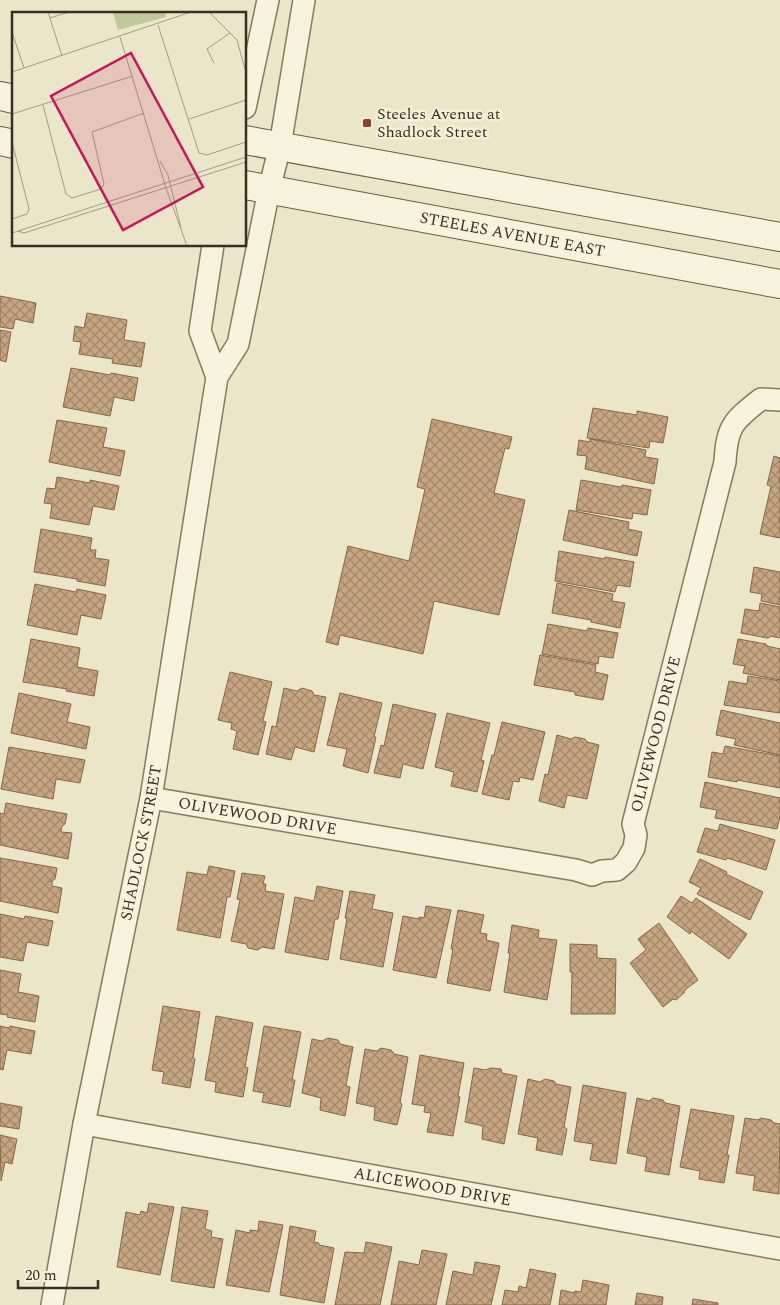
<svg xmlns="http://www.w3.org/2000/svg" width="780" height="1305" font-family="Spectral,serif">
<defs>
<pattern id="building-cross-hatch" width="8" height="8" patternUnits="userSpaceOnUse" patternTransform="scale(1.25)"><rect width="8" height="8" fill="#c6a682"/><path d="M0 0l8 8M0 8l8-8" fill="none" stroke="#a2886a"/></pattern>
</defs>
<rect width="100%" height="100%" fill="#ebe5c9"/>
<path fill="url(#building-cross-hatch)" stroke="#846647" d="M0 296 36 303 33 323 15 319 13 329 0 327Z
M87 313 127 320 124 340 145 343 141 367 112 363 113 359 79 354 81 342 73 341 75 326 84 328Z
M0 330 11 332 6 362 0 360Z
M71 368 110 375 111 373 138 378 134 401 114 397 110 416 63 407Z
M593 408 637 415V411L668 417 663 443 650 441 649 448 587 438Z
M432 419 512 437 509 449 505 448 494 493 525 500 499 615 434 601 423 654 340 635 338 645 326 642 348 546 409 561 425 489 417 487Z
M57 420 107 428 103 447 125 451 120 476 49 462Z
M590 439 646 450 645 457 658 459 654 484 585 469 587 456 577 455 579 440 590 442Z
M774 456 780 458V538L760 534 771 486 767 485Z
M57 477 90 483V480L119 486 114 510 93 506 89 525 50 518 52 504 44 503 47 488 55 489Z
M581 480 621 487 622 485 651 490 647 515 633 513 632 519 576 510Z
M569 510 629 522 628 529 642 532 637 556 563 540Z
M41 529 92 538 90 550H96L95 558 109 560 105 586 77 581V579L34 572Z
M559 551 605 559V557L634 562 630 587 617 585 615 592 555 581Z
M754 567 780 572V605L761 601 762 594 750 592Z
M557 583 613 594 612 601 625 603 620 628 591 622V620L552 613Z
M35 584 76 592 77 589 106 595 101 619 81 615 77 635 27 625Z
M760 603 780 607V638L770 636 769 638H767L741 633 745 609 759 611Z
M548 624 587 631 588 628 618 633 613 658 599 656 598 664 542 654Z
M31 639 80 648 77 667 98 671 94 696 66 691 67 689 23 682Z
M738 639 766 644 767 646 780 649V680L743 673 745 666 733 664Z
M540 655 596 665 595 672 608 675 603 700 575 695V692L534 685Z
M230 672 272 682 263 721 266 722 258 755 233 749 237 731 231 729 232 723 218 720Z
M748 676 780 681V713L724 705 729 681 747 684Z
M284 688 297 691 302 688 312 691 314 695 326 697 314 752 295 747 291 760 266 754 272 726 276 727Z
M19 693 71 704 67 722 90 727 86 749 11 733Z
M340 693 382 703 374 737H376L368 773 343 766 347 749 327 745Z
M393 704 436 714 423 769 403 764 400 778 374 773 381 745 384 746Z
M721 710 780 723V755L734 745 736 739 716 735Z
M447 713 490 723 481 760 484 761 477 792 451 786 454 772 435 767Z
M502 722 545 732 533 780 520 777 519 782 513 781 509 800 482 794 492 755H494Z
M557 735 571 739 575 737 585 739 587 742 599 745 587 799 567 795 564 808 539 801 545 774 548 775Z
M725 746 780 756V788L737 780V782L708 777 712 752 723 754Z
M9 747 85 760 80 783 56 779 53 799 1 789Z
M705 782 780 798V816L777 829 715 818 717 810 700 807Z
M6 803 67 814 65 824 62 826 61 832 72 833 68 859 0 845V813L4 814Z
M720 824 775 840 766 870 727 858 726 860 697 852 705 828 718 831Z
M0 858 57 868 55 879 52 881V886L62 888 58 913 0 901Z
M700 859 727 872 726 874 763 892 750 920 697 894 701 888 689 882Z
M209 866 235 871 230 897H227L220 938 177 930 187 872 207 875Z
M242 873 265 876 263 884H266L265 891 284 894 274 949 262 947 258 950 248 948 246 944 231 941 240 900 237 899Z
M317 886 343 891 338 919H335L328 960 285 952 295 897 314 901Z
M350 891 375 895 372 909 393 913 383 967 340 959 347 918H345Z
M681 896 692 903 696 898 747 934 729 959 691 931 690 934 667 917Z
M426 906 451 910 436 978 393 970 403 916 419 919V917L424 918Z
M458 910 484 915 480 933 487 934 486 940 499 943 490 991 447 983 453 949H451Z
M0 914 24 919 25 916 53 921 48 946 27 942 23 961 0 957Z
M659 923 698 980 685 990 684 993 676 1000 673 999 663 1007 630 963 646 950 638 939Z
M512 925 539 930 538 938 557 940 547 1000 504 992 510 953H508Z
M570 944 597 945V958L616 959 615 1014H571L572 972H570Z
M0 970 21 974 18 992 39 996 35 1022 7 1017 8 1015 0 1014Z
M163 1006 200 1012 193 1058 195 1059 190 1088 162 1083 164 1072 152 1070Z
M216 1016 253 1023 245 1067 248 1068 243 1097 215 1092 216 1082 205 1080Z
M0 1026 9 1028 10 1026 35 1031 31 1054 7 1050 3 1070 0 1069Z
M264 1026 301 1032 292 1080H295L290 1107 262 1102 264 1093 253 1091Z
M328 1038 338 1040 340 1044 353 1047 346 1086 350 1087 345 1116 320 1110 321 1098 302 1093 312 1039 322 1041Z
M381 1048 391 1050 394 1054 408 1057 400 1103 402 1104 397 1125 374 1120 375 1107 356 1103 365 1049 377 1051Z
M420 1055 464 1063 458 1096 460 1097 453 1136 427 1132 431 1113 424 1112 425 1106 412 1104Z
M474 1068 485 1070 491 1068 501 1069 502 1073 517 1076 504 1144 482 1139 483 1126 465 1122Z
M528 1079 540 1082 545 1079 554 1081 556 1084 571 1087 564 1127 567 1129 562 1155 536 1150 538 1138 518 1134Z
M583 1085 626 1093 616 1164 590 1160 593 1144 574 1141Z
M637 1098 649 1101 653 1098 663 1100 665 1103 680 1106 669 1175 645 1171 647 1157 627 1153Z
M0 1103 22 1107 19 1129 0 1126Z
M691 1109 734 1116 727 1155H729L724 1183 699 1179 700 1171 680 1167Z
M745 1118 758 1120 761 1118 771 1120 774 1123 780 1124 779 1194 753 1190 755 1176 736 1173Z
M0 1135 17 1139 12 1164 5 1162 1 1181Z
M149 1203 174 1207 160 1275 117 1267 126 1212 140 1215 141 1211 147 1213Z
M182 1207 208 1211 205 1229 212 1231 211 1237 223 1239 214 1288 171 1281Z
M259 1221 283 1225 269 1292 226 1285 236 1230 250 1233V1230L258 1231Z
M290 1226 316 1231 314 1242 319 1243V1245L334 1248 324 1303 280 1295Z
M366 1242 392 1247 380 1305H335L345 1252 364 1253Z
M422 1250 447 1254 436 1305H391L399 1261 419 1265Z
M475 1262 500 1266 491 1305H446L453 1271 473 1275Z
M530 1269 556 1274 550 1305H502L505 1290 518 1292 519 1286 526 1288Z
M583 1280 609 1285 606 1305H559L561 1290 575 1293V1291L581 1292Z
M637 1293 663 1297 662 1305H635Z
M693 1299 718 1303V1305H692Z"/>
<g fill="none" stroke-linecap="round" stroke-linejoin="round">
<g stroke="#86795f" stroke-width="24">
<g id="street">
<path d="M245 108 268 0"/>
<path d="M213 245 200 331 217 377"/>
<path id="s1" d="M151 798 576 870 592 875 602 871 617 870 626 862 634 848 636 835 633 824 636 812 725 462C727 426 733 421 761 399L780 400"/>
<path id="s2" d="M84 1124 780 1249"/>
<path id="s3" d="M52 1305 84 1124 151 798 217 377 238 344 269 190 280 146 304 0"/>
</g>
</g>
<g stroke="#685a42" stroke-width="30">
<g id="secondary">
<path d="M0 96 14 99"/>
<path d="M245 140 780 237"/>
<path d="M0 141 14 144"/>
<path id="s4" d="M245 185 780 284"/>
</g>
</g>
<use href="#street" stroke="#f7f2dc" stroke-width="21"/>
<use href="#secondary" stroke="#f7f2dc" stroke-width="28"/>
</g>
<rect fill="#913e34" stroke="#f3efd8" stroke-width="2" x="362" y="118" width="10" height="10" rx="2.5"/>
<g text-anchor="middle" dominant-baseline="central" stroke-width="5" stroke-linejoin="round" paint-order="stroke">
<g font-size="16" fill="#382f21" stroke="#f3efd8" text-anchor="start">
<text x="377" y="114">Steeles Avenue at<tspan x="377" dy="18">Shadlock Street</tspan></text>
</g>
<g font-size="16" fill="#382f21" stroke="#f3efd8">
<text stroke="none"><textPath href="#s4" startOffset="272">STEELES AVENUE EAST</textPath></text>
<text stroke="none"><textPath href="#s1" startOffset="619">OLIVEWOOD DRIVE</textPath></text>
<text stroke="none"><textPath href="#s1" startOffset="108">OLIVEWOOD DRIVE</textPath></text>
<text stroke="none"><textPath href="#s3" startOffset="471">SHADLOCK STREET</textPath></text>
<text stroke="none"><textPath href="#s2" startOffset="354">ALICEWOOD DRIVE</textPath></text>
</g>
</g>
<g transform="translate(12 12)">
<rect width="234" height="234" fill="#ebe5c9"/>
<path d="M101 0H153L154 5 106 18Z" fill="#bfc99d"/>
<path fill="none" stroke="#a39c86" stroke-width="1" d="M36 0 50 44M197 0 225 28 234 61M38 6 57 0M146 13 187 141 195 143 234 130M0 20 12 56M108 25 154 176 175 234M202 51 195 37 218 21M0 60 179 0M31 93 54 182 60 186 89 177 92 172 80 120 132 101M0 102 121 64M177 107 234 88M0 130 17 197 15 202 0 207M148 149 156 163 169 216M6 219 12 221 234 150M0 221 234 145"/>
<path fill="#c2185b" fill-opacity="0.15" stroke="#c2185b" stroke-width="2.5" d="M119 41 191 175 111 218 39 84Z"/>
<rect width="234" height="234" fill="none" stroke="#382f21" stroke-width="2.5"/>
</g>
<path d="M18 1280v8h80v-8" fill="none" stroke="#382f21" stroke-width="2.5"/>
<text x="25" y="1280" font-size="15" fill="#382f21" stroke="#f3efd8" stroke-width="4" paint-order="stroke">20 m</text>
</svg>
